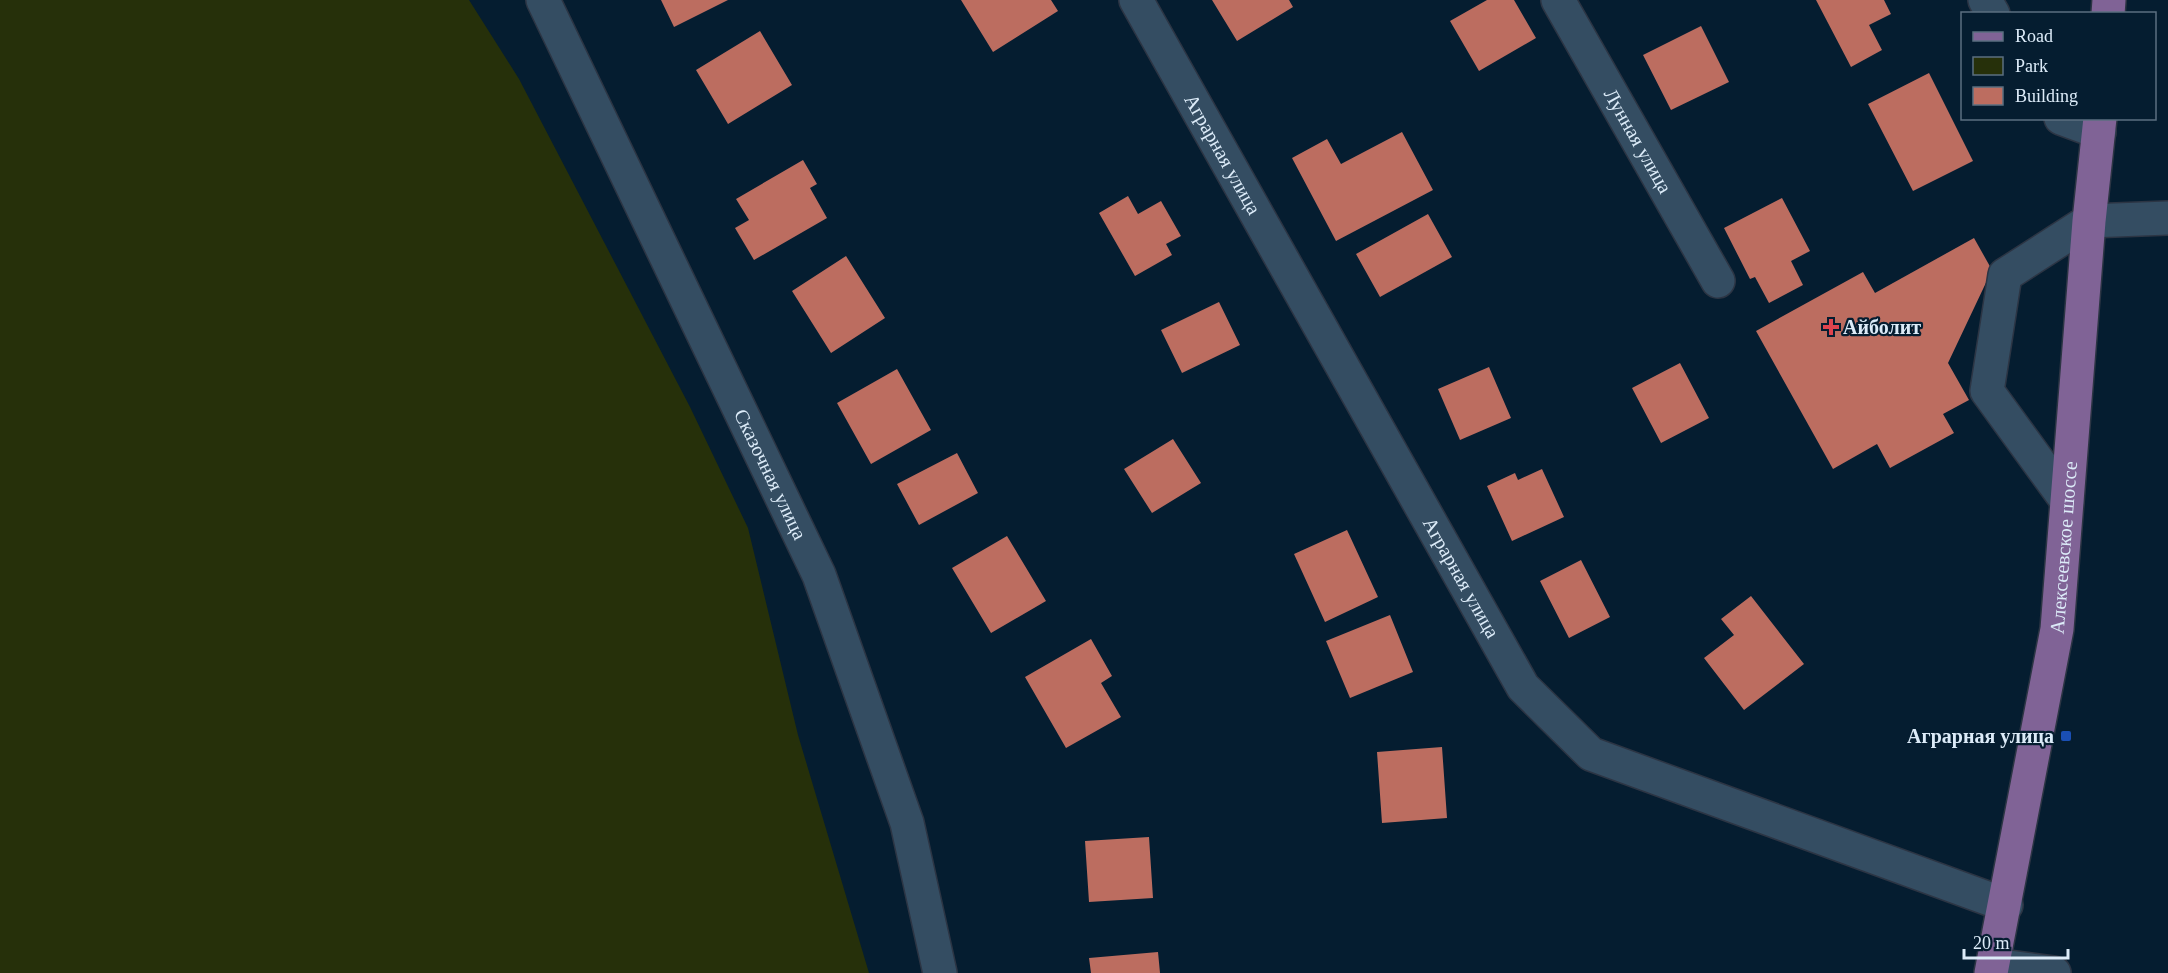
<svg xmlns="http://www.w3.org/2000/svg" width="2168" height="973" font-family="Georgia,serif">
<rect width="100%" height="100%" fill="#051d30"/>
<path fill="#26300a" d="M0 0H469L519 79 690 407 748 528 798 735 869 973H0Z"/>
<path fill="#bc6d60" d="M661 0H728L674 27Z
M961 0H1051L1058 11 993 52Z
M1212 0H1289L1293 7 1237 41Z
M1487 0H1514L1536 38 1479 71 1450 21Z
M1816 0H1884L1891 14 1869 25 1882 50 1851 67Z
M1701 26 1729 82 1671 110 1643 55Z
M760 31 792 85 728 124 696 70Z
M1929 73 1973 161 1913 191 1868 104Z
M1402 132 1433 190 1336 241 1292 158 1327 139 1341 164Z
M803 160 817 184 810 188 827 218 754 260 735 228 749 220 736 199Z
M1128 196 1138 214 1161 201 1181 236 1166 244 1172 255 1135 276 1099 213Z
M1782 198 1810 251 1791 261 1803 285 1769 303 1755 277 1750 279 1724 228Z
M1428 214 1452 257 1380 297 1356 254Z
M1974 238 1992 270 1948 363 1969 400 1943 414 1954 433 1890 468 1877 444 1833 469 1756 331 1863 272 1875 293Z
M846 256 885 318 831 353 792 291Z
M1219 302 1240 345 1182 373 1161 330Z
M1680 363 1709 418 1661 443 1632 388Z
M1489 367 1511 418 1460 440 1438 389Z
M897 369 931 430 871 464 837 403Z
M1173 439 1201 483 1152 513 1124 469Z
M957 453 978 493 919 525 897 484Z
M1542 469 1564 517 1512 541 1487 486 1515 473 1518 480Z
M1347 530 1378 597 1325 622 1294 554Z
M1007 536 1046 601 991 633 952 568Z
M1581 560 1610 617 1569 638 1540 581Z
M1751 596 1804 664 1744 710 1704 658 1734 635 1721 619Z
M1390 615 1413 672 1350 698 1326 641Z
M1091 639 1112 676 1101 683 1121 717 1066 748 1025 677Z
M1442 747 1447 818 1382 823 1377 752Z
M1149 837 1153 898 1089 902 1085 841Z
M1158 952 1160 973H1091L1089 958Z"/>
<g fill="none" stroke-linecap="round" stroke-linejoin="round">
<g stroke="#2c3544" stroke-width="36">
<g id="minor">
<path id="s1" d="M543 0 819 575 907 823 940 973"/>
<path id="s2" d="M1136 0 1523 687 1591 754 2006 905"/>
<path id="s3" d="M1558 0 1718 281"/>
<path d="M1985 0 1993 14"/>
<path d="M2061 118 2099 132"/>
<path d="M2067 501 1987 391 2005 275 2089 221 2168 218"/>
<path d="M1994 965 2054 973"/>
</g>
</g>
<g stroke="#2c3544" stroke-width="36">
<g id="major">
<path d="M2108 14 2109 0"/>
<path id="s4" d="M1991 973 2057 629 2089 221 2100 118"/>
</g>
</g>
<use href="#minor" stroke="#344d62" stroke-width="33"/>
<use href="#major" stroke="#806396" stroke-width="33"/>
</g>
<path fill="#e0444e" stroke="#051d30" stroke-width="2" d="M1828 318h6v6h6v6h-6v6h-6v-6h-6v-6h6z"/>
<rect fill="#1a4fb4" stroke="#051d30" stroke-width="2" x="2060" y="730" width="12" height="12" rx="3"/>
<g text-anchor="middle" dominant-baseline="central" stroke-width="4.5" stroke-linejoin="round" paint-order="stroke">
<g font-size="20" fill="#dcebf8" stroke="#051d30">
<text stroke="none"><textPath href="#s3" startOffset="162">Лунная улица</textPath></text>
<text stroke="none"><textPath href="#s2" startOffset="177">Аграрная улица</textPath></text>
<text stroke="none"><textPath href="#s1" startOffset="526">Сказочная улица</textPath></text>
<text stroke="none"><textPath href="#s4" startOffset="432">Алексеевское шоссе</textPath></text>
<text stroke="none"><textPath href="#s2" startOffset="663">Аграрная улица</textPath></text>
</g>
<g font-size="20" font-weight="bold" fill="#dcebf8" stroke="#051d30" text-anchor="start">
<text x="1843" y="327">Айболит</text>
<text x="2054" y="736" text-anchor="end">Аграрная улица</text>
</g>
</g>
<rect x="1961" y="12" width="195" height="108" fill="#051d30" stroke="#5b6f80" stroke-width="1.5"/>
<rect x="1973" y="32" width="30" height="9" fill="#806396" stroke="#5b6f80" stroke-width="1.5"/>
<text x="2015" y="42" font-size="18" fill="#dcebf8">Road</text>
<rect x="1973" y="57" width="30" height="18" fill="#26300a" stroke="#5b6f80" stroke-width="1.5"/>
<text x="2015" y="72" font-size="18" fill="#dcebf8">Park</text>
<rect x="1973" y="87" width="30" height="18" fill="#bc6d60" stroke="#5b6f80" stroke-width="1.5"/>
<text x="2015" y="102" font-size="18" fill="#dcebf8">Building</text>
<path d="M1964 949v9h104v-9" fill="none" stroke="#dcebf8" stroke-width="3"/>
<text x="1973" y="949" font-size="18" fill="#dcebf8" stroke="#051d30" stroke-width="4.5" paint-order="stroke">20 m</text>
</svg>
